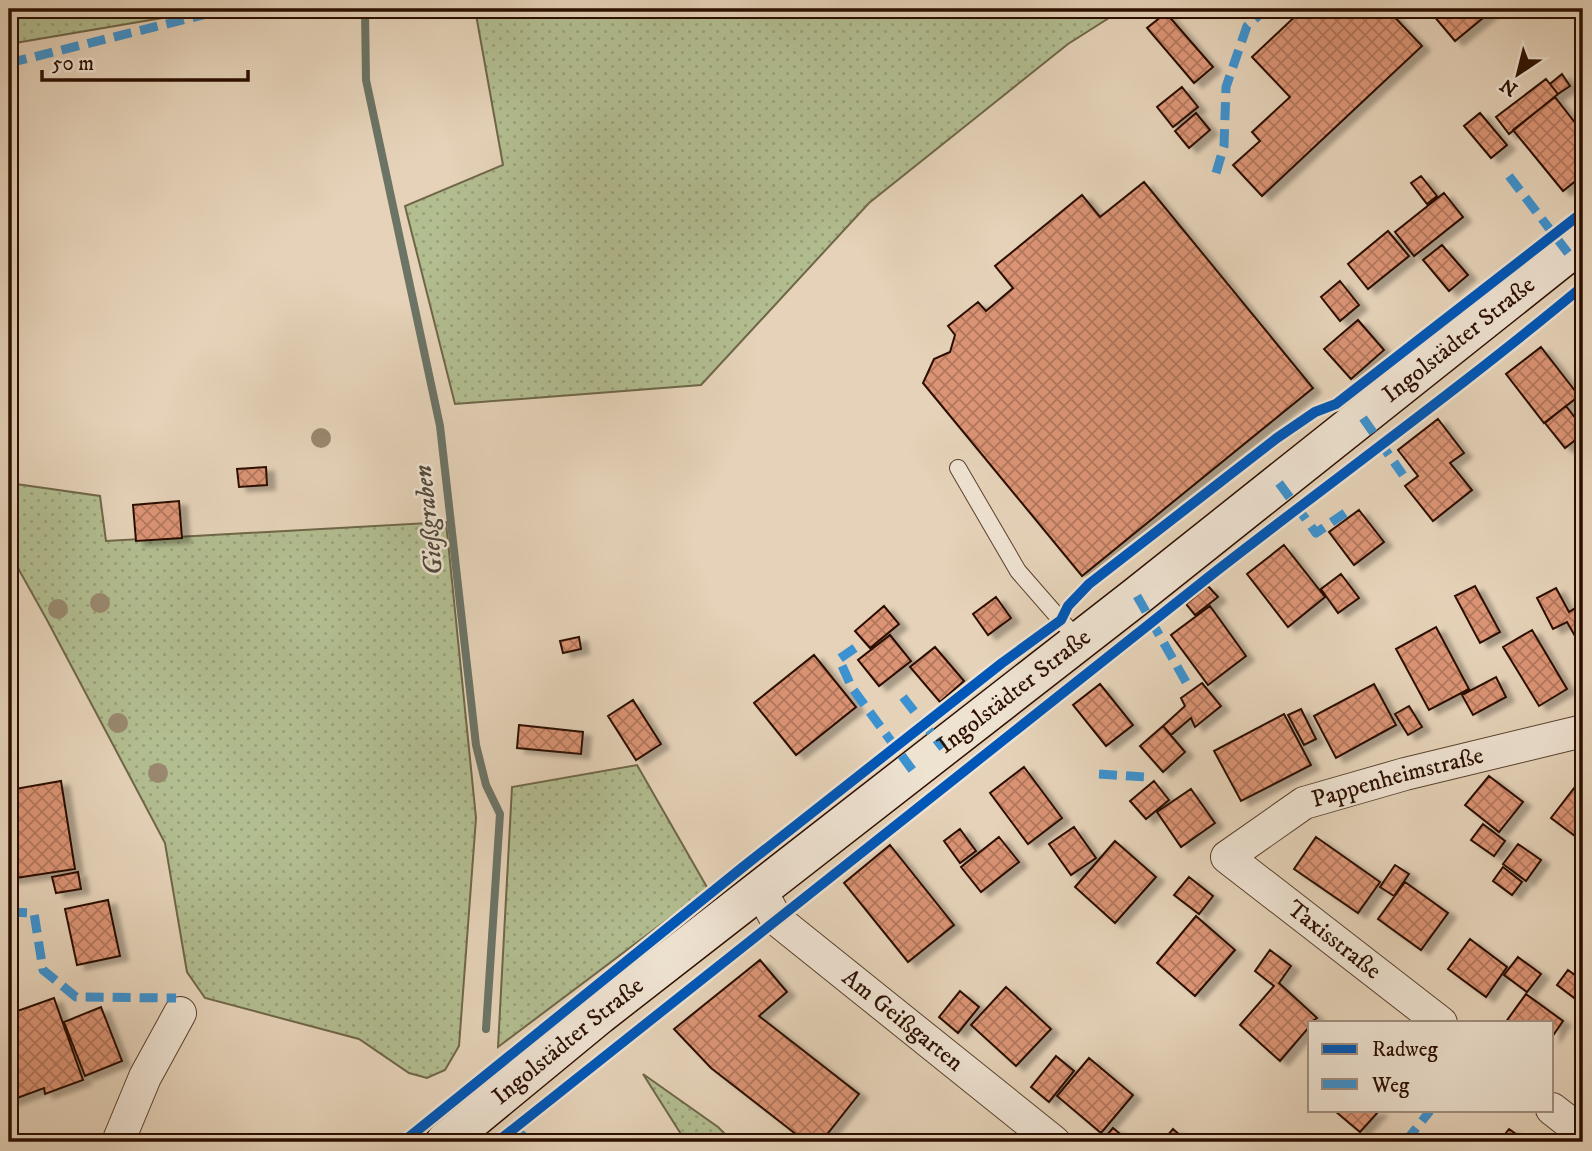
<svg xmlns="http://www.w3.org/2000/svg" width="1592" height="1151" font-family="'IM FELL DW Pica',serif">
<defs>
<pattern id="grass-dots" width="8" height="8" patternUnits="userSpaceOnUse" patternTransform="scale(1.75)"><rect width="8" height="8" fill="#b2bd90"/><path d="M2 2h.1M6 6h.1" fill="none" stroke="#99a17a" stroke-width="1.8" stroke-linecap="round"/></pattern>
<pattern id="building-cross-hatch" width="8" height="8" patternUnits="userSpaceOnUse" patternTransform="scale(1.75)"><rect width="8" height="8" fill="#db9474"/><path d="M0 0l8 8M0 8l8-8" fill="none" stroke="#b2775d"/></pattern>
<filter id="shadow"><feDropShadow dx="8" dy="4.5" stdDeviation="2" flood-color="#0004"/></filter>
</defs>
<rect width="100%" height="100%" fill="#e5d2b8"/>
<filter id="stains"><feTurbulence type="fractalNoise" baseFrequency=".00286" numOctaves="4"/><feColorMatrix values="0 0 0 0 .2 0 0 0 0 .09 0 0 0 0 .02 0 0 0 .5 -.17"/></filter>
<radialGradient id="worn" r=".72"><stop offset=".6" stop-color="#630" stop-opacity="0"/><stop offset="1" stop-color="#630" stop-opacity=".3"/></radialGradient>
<path fill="url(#grass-dots)" stroke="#6f6648" stroke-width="2" d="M9 9H201L174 16 9 44Z
M475 9H1123L1068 44 869 203 701 385 455 404 405 206 503 165Z
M9 483 100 496 106 541 446 522 476 818 459 1046 445 1070 427 1078 409 1073 359 1039 205 998 187 972 165 843 47 620 9 552Z
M637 765 708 889 498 1047 512 787Z
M643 1074 718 1127 733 1142H686Z"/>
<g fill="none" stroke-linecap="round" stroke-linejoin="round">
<path stroke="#6c7466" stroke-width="8" d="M365 9 366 80 440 426 476 745 486 785 500 814 486 1029"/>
</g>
<path fill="url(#building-cross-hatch)" stroke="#2c0f00" stroke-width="2" filter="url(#shadow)" d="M1303 9H1387L1422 46 1262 196 1233 165 1260 141 1252 132 1290 97 1252 57Z
M1428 9H1494L1455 41Z
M1166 13 1213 67 1194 83 1147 28Z
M1562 74 1570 86 1558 94 1550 84Z
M1546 79 1558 94 1509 134 1496 117Z
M1182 87 1198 107 1173 127 1157 107Z
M1555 97 1583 133V175L1563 191 1513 130Z
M1196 113 1210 130 1189 148 1175 131Z
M1480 113 1507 145 1491 158 1464 126Z
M1421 176 1437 196 1427 204 1411 183Z
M1144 182 1313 388 1082 576 923 383 934 359 950 352 955 335 948 326 978 302 986 311 1013 288 995 266 1082 195 1100 217Z
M1444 193 1463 217 1414 256 1395 232Z
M1388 231 1409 256 1368 289 1348 264Z
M1442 245 1468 275 1449 291 1423 260Z
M1340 281 1359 305 1340 321 1321 297Z
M1358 320 1384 350 1351 379 1324 349Z
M1541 347 1579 396 1544 423 1506 374Z
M1566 406 1583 428V434L1565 448 1545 423Z
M1438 419 1464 453 1450 463 1472 490 1433 521 1405 486 1418 476 1398 450Z
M266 467 267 485 239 487 237 469Z
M179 501 182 538 136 541 133 505Z
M1359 510 1384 542 1354 565 1329 532Z
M1284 545 1325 597 1288 627 1247 574Z
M1341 574 1359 598 1338 613 1321 589Z
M1208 586 1218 597 1195 615 1186 604Z
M1475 586 1500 632 1480 643 1455 596Z
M1556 588 1569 612 1583 603V650L1567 622 1553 629 1537 598Z
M996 597 1011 618 988 635 973 614Z
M884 606 899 624 870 648 855 631Z
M1210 606 1246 656 1208 685 1171 635Z
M1436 627 1469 689 1429 710 1396 649Z
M1532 630 1567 689 1539 706 1503 647Z
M890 635 911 661 879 686 858 660Z
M579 637 581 649 563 653 560 641Z
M935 647 964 681 940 702 910 667Z
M814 655 856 707 796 755 754 703Z
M1496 677 1506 697 1473 715 1462 695Z
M1202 683 1221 706 1195 727 1191 718 1171 735 1163 726 1185 706 1181 698Z
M1100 684 1133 725 1106 746 1073 705Z
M1374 684 1396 725 1336 758 1314 716Z
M633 700 661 744 636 760 608 716Z
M1409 706 1422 727 1408 735 1395 714Z
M1301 709 1316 739 1304 745 1288 715Z
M1284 714 1311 765 1241 801 1214 751Z
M519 725 583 732 581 754 517 748Z
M1163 726 1185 752 1163 772 1140 746Z
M1024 767 1062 818 1028 844 990 793Z
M1489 776 1523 802 1499 832 1465 805Z
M61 781 75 869 9 879V790Z
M1154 781 1169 800 1146 819 1130 801Z
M1575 787 1583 793V842L1551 818Z
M1191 789 1215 823 1181 847 1157 812Z
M1483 824 1505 841 1494 856 1471 840Z
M1074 827 1096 858 1071 875 1049 844Z
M960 829 976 851 960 863 944 841Z
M999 837 1019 862 981 892 961 867Z
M1316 837 1380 882 1358 913 1294 869Z
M1115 841 1156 877 1115 923 1075 887Z
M1518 844 1541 860 1526 881 1503 864Z
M890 845 954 925 908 962 844 883Z
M1395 865 1409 874 1394 896 1380 887Z
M1503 867 1522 882 1512 895 1493 881Z
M78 872 81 889 56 893 52 877Z
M1189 877 1213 896 1199 914 1174 895Z
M1405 882 1448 913 1421 950 1378 919Z
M108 900 120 956 77 965 65 909Z
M1196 916 1235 950 1195 996 1157 963Z
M1470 939 1507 967 1486 997 1448 969Z
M1270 950 1291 966 1279 983 1317 1018 1310 1023V1026L1280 1061 1240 1025 1274 986 1255 971Z
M1518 957 1541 974 1527 992 1504 975Z
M760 960 787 992 759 1016 859 1094 821 1142H806L711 1068 674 1029Z
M1568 970 1583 981V992L1577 1000 1557 985Z
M1006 987 1051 1029 1016 1066 971 1025Z
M960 991 979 1007 958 1033 939 1017Z
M1526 994 1563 1021 1552 1037V1023H1505Z
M54 998 83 1080 45 1094 44 1088 9 1101V1014Z
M101 1007 122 1061 85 1076 64 1022Z
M1056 1056 1074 1071 1049 1102 1031 1087Z
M1089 1058 1133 1095 1101 1133 1057 1096Z
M1335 1111H1379L1360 1132Z
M1113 1128 1130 1142H1101Z
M1173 1129 1188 1142H1162Z
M1509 1129 1523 1139 1520 1142H1499Z"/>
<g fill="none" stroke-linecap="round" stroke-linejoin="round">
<g stroke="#5a402e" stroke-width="18">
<path id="lane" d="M958 468 1018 571 1079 641"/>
</g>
<g stroke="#5a402e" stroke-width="34">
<g id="street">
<path id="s1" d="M761 891 776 919 1054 1142"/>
<path id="s2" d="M1441 1023 1227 857 1304 803 1405 774 1583 731"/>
<path d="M1552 1109 1583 1133"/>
<path d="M118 1142 145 1077 180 1013"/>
</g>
</g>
<g stroke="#2c0f00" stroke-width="41">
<g id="secondary">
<path id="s3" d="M445 1142 599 1015 1137 596 1568 253 1583 238"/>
</g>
</g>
<path stroke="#2c0f00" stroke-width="4.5" stroke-dasharray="5 3.5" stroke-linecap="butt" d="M1072 602 1089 584 1290 429
M403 1142 413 1134"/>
<use href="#lane" stroke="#eee2d1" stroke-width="16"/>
<use href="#street" stroke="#eee2d1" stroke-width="32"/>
<use href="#secondary" stroke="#eee2d1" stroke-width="38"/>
<path stroke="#3c92d0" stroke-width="9" stroke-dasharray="18 9" stroke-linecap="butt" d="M9 63 227 9
M1216 173 1224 146 1226 87 1247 26 1266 9
M1509 176 1568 253
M1363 418 1403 475
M1279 483 1316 533 1345 513
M1137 596 1186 682
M855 648 839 659 852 688 913 771
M903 697 943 748
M1099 774 1146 777
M9 912 34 913 43 970 76 997 176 998
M514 1128 530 1142
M1405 1142 1430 1111"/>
<g stroke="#eee2d1" stroke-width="15">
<path id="cycleway" d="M403 1142 743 867 1002 663 1061 620 1068 606 1089 584 1277 438 1315 412 1336 404 1583 212
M497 1142C734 953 971 764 1210 576 1334 479 1462 387 1583 286"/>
</g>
<use href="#cycleway" stroke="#0057b8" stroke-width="10"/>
</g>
<g fill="#99886e">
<circle cx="321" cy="438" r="10"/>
<circle cx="100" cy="603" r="10"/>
<circle cx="58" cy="609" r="10"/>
<circle cx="118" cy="723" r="10"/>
<circle cx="158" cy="773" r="10"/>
</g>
<g text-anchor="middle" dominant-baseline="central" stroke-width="5" stroke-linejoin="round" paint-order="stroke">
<g font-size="24" fill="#2c0f00" stroke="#eee2d1">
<text stroke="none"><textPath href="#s3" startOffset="1293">Ingolstädter Straße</textPath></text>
<text stroke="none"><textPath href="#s3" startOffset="726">Ingolstädter Straße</textPath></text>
<text stroke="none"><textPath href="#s2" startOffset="462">Pappenheimstraße</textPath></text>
<text transform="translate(1334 940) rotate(38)">Taxisstraße</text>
<text stroke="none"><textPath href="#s1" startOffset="194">Am Geißgarten</textPath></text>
<text stroke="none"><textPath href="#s3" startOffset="159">Ingolstädter Straße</textPath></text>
</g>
<g font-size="26" font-style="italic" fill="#514a3c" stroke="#eee2d1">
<text transform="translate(429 520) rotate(-96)">Gießgraben</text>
</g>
</g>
<rect width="1592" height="1151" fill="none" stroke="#e5d2b8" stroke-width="35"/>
<rect x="10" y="10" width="1571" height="1130" fill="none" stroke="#2c0f00" stroke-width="3.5"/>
<rect x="18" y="18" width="1557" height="1116" fill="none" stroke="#2c0f00" stroke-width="2"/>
<rect x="1308" y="1021" width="245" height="91" fill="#eee2d1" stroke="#a08e7d" stroke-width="2"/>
<rect x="1322" y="1044" width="35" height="10" fill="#0057b8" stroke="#a08e7d" stroke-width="2"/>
<text x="1372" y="1056" font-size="21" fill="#2c0f00">Radweg</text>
<rect x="1322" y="1079" width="35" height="10" fill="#3c92d0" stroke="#a08e7d" stroke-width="2"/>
<text x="1372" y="1092" font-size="21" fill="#2c0f00">Weg</text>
<g transform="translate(1518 74) rotate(215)" stroke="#eee2d1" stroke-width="5" paint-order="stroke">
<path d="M0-5L12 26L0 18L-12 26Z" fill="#2c0f00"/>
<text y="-10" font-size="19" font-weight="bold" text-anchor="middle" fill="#2c0f00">N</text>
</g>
<path d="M42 70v10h206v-10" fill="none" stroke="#2c0f00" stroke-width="3.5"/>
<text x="52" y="70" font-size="21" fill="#2c0f00" stroke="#eee2d1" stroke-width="5" paint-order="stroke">50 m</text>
<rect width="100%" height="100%" filter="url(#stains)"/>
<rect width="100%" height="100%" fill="url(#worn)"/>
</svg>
